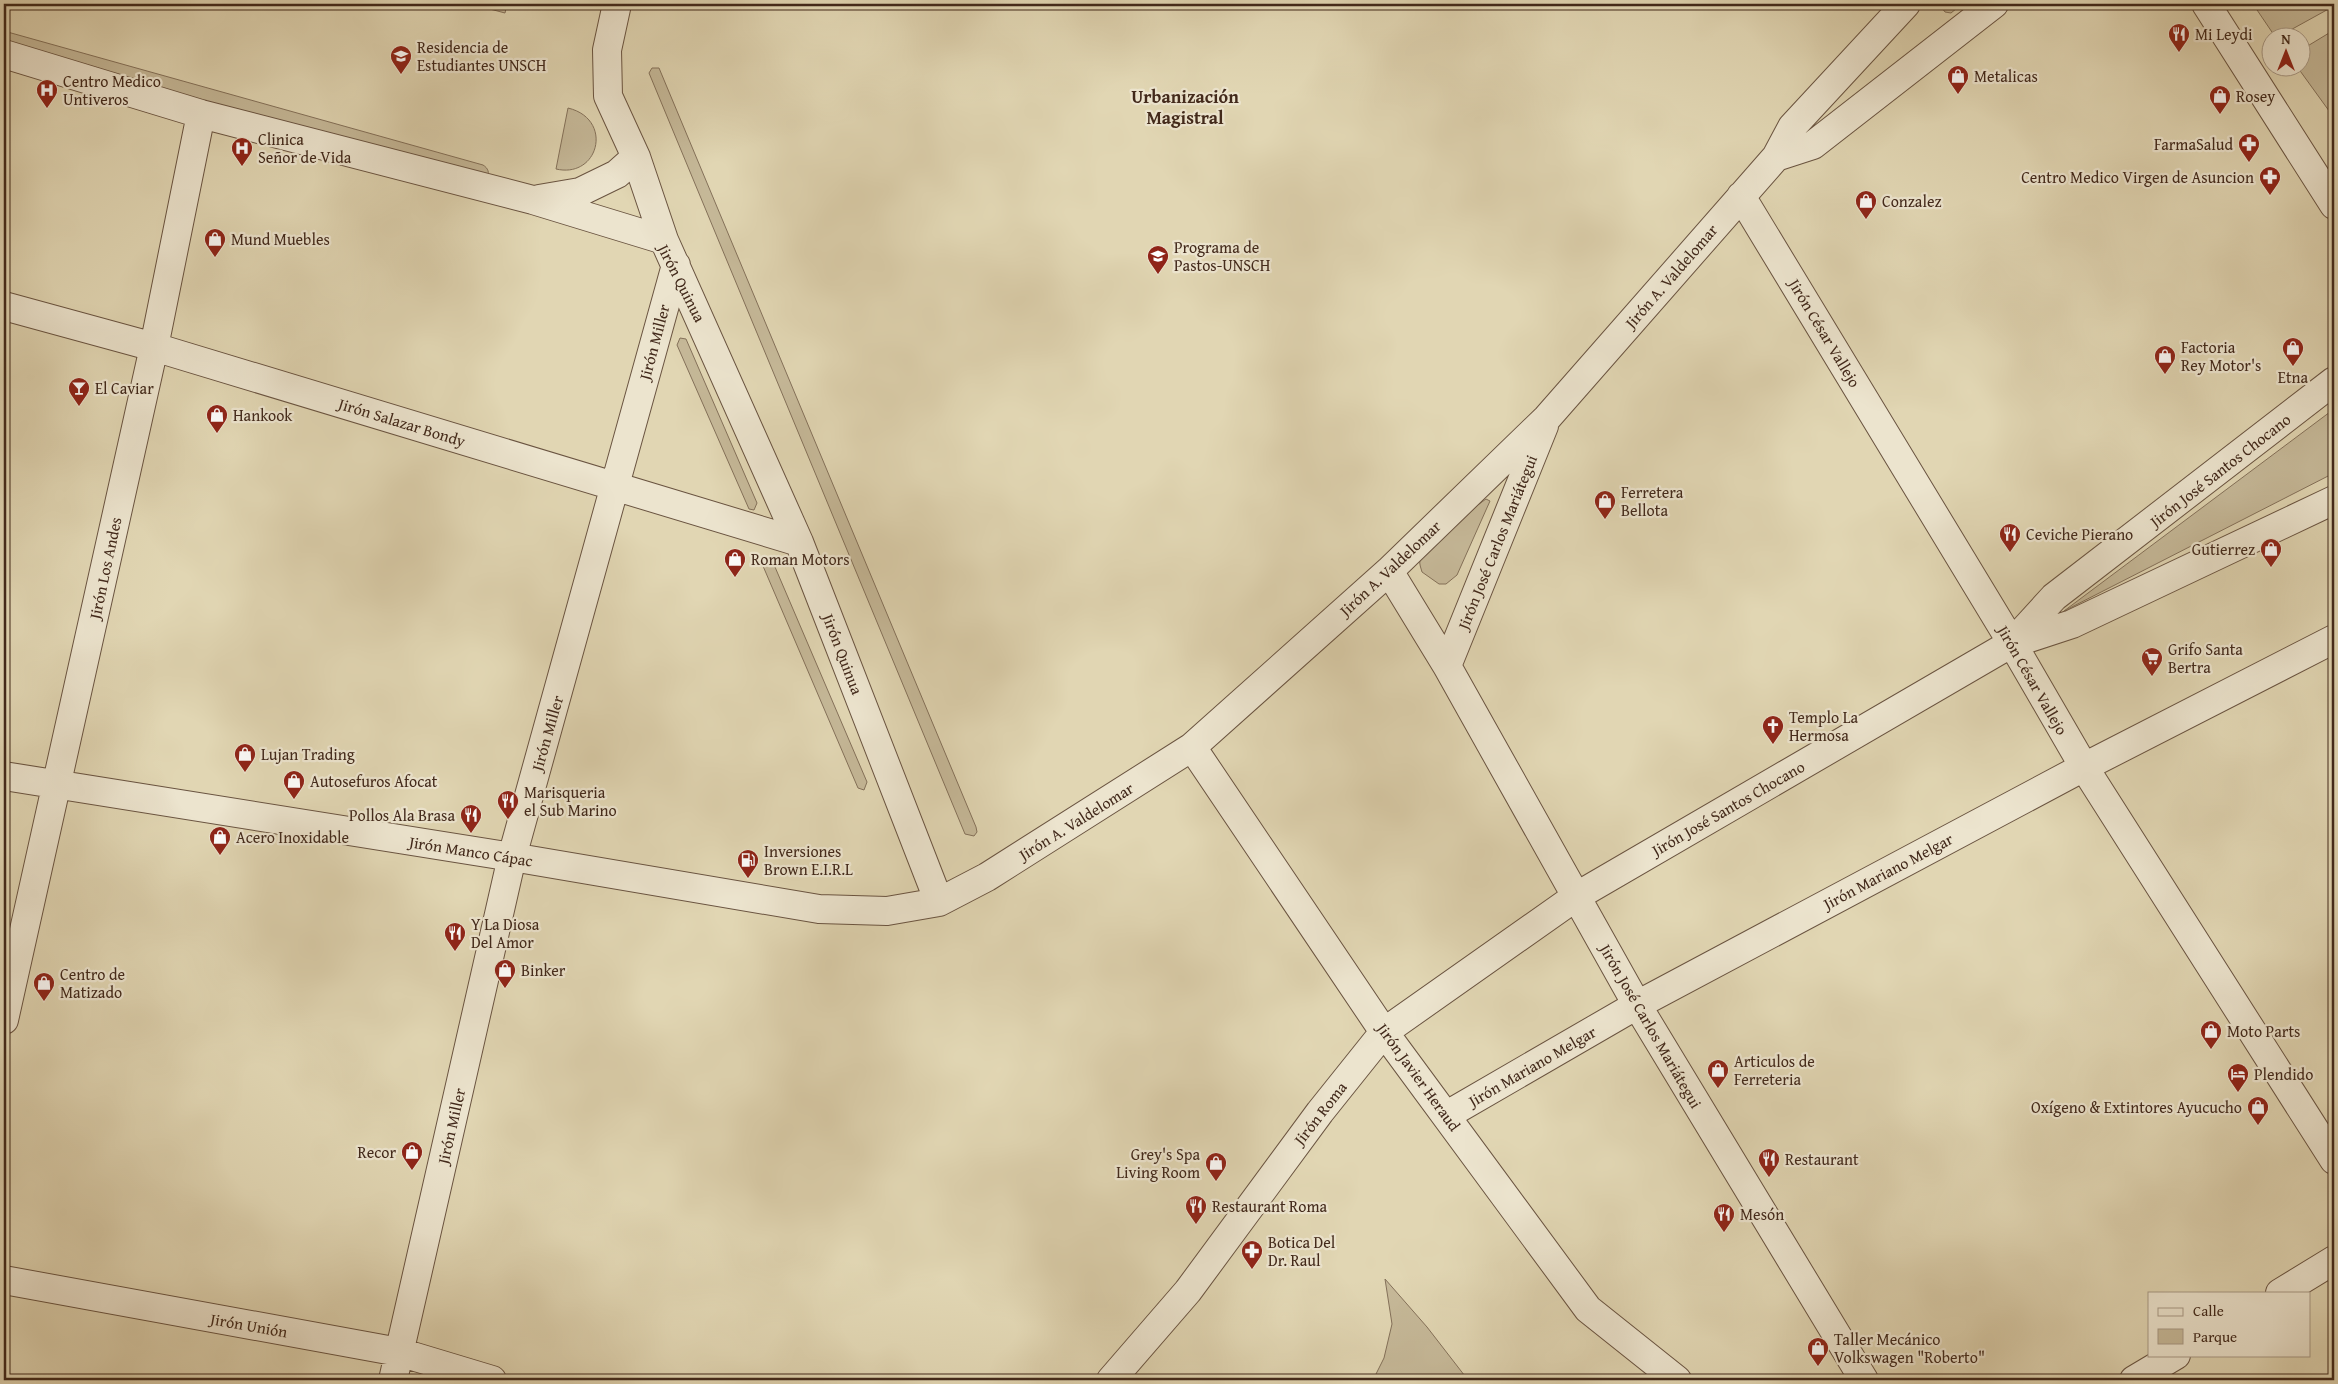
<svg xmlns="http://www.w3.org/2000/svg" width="2338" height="1384" font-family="'Gentium Book Plus',serif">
<rect width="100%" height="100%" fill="#e1d6b3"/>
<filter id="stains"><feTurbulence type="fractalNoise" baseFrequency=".004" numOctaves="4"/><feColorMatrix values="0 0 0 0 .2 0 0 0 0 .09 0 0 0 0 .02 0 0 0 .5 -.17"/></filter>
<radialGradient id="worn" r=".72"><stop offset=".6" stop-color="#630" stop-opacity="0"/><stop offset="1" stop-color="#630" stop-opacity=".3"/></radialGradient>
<path fill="#c6b999" stroke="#84715a" d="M471 4H507L505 13Z
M1939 4H1962L1951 13 1945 12Z
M2253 4H2334V6L2276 38Z
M2334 30V113L2332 115 2298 68H2300L2301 50Z
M4 31 483 165C488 168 490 173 487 178L4 47Z
M652 68H659L976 827 977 832 974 836 965 834 649 73Z
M568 108C614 119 599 179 556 169Z
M680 338 686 339 757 503 754 510 749 509 677 345Z
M2334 409V473L2064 611Z
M1486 499 1490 501 1457 575 1446 584H1439L1422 572C1421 568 1419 564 1420 560 1424 544 1471 510 1486 499Z
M768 559 772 560 867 782 864 790 858 788 763 566V562Z
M1385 1279 1427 1327 1468 1380H1373L1384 1358 1392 1324Z"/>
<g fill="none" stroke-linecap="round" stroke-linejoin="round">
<g stroke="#6a5441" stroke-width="30">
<path id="minor" d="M617 4 607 50 608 96 636 157 664 240 799 542 939 902
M2206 4 2334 205
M4 54 201 114 533 200 664 240
M1776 157 1813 145 1994 4
M1741 196 2012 643 2084 767 2334 1160
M539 199 580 192 617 174 636 157
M4 306 154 347 799 542
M1389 571 1447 666 1637 1005 1864 1380
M2014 643 2072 624 2334 500
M1447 666 1544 426
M1192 747 1384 1032 1588 1309 1677 1380
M4 776 512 857 819 909 887 911 939 902 987 877 1192 747 1389 571 1547 418 1776 157 1792 127 1906 4
M4 1020 154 347 201 114
M1447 1115 1637 1005 2084 767 2334 639
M4 1280 399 1352 492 1380
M2280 1293 2334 1260
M393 1380 512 857 676 265
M1111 1380 1188 1291 1320 1112 1384 1032 1577 896 2012 643 2054 597 2334 381
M2134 1380 2176 1355"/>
</g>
<use href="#minor" stroke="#ece4ce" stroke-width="28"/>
</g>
<defs>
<g id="restaurant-pin" transform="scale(1.125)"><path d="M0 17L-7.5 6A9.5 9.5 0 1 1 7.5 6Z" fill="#8f2418" stroke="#ece4ce"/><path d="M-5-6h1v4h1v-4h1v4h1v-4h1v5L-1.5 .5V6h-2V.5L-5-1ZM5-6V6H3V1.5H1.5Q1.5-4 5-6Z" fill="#fff"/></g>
<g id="university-pin" transform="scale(1.125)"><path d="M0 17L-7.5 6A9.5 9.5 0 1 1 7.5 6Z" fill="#8f2418" stroke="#ece4ce"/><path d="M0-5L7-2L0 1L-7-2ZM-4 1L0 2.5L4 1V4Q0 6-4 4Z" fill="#fff"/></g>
<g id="shop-pin" transform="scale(1.125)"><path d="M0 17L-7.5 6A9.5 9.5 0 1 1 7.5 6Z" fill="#8f2418" stroke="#ece4ce"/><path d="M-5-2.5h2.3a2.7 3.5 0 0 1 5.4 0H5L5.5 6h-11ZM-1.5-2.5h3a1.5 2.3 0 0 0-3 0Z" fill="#fff"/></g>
<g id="hospital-pin" transform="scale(1.125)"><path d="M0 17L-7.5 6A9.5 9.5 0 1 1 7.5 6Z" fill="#8f2418" stroke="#ece4ce"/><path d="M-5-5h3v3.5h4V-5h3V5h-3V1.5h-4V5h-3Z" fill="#fff"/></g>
<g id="pharmacy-pin" transform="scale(1.125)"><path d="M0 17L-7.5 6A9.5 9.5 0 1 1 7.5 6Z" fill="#8f2418" stroke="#ece4ce"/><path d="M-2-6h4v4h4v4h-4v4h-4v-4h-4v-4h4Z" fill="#fff"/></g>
<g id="bar-pin" transform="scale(1.125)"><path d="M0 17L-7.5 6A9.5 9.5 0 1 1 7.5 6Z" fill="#8f2418" stroke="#ece4ce"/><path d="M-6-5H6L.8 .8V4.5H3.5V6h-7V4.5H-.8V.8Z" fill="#fff"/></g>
<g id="supermarket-pin" transform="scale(1.125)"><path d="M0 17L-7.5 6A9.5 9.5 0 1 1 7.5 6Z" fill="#8f2418" stroke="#ece4ce"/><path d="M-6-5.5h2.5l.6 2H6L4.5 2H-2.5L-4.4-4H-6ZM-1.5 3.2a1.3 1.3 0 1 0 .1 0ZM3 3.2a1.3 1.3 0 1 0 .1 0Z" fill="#fff"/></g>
<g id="church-pin" transform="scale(1.125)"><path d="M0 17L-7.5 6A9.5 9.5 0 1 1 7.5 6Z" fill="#8f2418" stroke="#ece4ce"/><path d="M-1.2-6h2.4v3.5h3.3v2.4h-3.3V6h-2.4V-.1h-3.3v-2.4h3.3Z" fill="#fff"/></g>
<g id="fuel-pin" transform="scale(1.125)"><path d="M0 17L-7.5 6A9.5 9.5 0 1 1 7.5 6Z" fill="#8f2418" stroke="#ece4ce"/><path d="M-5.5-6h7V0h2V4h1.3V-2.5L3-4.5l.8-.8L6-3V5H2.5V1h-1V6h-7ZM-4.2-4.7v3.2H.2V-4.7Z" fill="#fff"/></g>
<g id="hotel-pin" transform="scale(1.125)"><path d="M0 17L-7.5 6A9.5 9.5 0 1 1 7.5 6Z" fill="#8f2418" stroke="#ece4ce"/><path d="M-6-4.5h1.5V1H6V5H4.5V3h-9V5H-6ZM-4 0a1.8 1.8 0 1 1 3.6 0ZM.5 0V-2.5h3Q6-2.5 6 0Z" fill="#fff"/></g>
</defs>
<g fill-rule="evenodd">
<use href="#restaurant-pin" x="2179" y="34"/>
<use href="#university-pin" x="401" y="56"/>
<use href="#shop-pin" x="1958" y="76"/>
<use href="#hospital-pin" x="47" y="90"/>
<use href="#shop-pin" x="2220" y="96"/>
<use href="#pharmacy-pin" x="2249" y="144"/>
<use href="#hospital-pin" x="242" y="148"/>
<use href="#pharmacy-pin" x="2270" y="177"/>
<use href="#shop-pin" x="1866" y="201"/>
<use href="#shop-pin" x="215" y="239"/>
<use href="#university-pin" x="1158" y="256"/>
<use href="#shop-pin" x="2293" y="348"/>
<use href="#shop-pin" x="2165" y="356"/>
<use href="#bar-pin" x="79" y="388"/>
<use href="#shop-pin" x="217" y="415"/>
<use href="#shop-pin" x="1605" y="501"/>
<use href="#restaurant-pin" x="2010" y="534"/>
<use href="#shop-pin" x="2271" y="549"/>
<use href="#shop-pin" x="735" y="559"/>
<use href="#supermarket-pin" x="2152" y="658"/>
<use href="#church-pin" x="1773" y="726"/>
<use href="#shop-pin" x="245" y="754"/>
<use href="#shop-pin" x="294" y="781"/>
<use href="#restaurant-pin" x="508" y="801"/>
<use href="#restaurant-pin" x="471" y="815"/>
<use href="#shop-pin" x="220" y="837"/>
<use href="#fuel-pin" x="748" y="860"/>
<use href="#restaurant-pin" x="455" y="933"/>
<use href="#shop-pin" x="505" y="970"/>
<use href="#shop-pin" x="44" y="983"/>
<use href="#shop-pin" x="2211" y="1031"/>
<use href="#shop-pin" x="1718" y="1070"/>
<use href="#hotel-pin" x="2238" y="1074"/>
<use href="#shop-pin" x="2258" y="1107"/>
<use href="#shop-pin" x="412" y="1152"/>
<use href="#restaurant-pin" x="1769" y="1159"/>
<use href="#shop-pin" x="1216" y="1163"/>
<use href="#restaurant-pin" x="1196" y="1206"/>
<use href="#restaurant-pin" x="1724" y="1214"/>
<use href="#pharmacy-pin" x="1252" y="1251"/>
<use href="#shop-pin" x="1818" y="1348"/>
</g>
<g text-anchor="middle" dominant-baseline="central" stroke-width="4.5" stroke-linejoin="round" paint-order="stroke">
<g font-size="16" fill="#42291b" stroke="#ece4ce" text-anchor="start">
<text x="2195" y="34">Mi Leydi</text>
<text x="417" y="47">Residencia de<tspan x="417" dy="18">Estudiantes UNSCH</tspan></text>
<text x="1974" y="76">Metalicas</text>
<text x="63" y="81">Centro Medico<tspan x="63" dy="18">Untiveros</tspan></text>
<text x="2236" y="96">Rosey</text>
<text x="258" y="139">Clinica<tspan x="258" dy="18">Señor de Vida</tspan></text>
<text x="2233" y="144" text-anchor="end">FarmaSalud</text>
<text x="2254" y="177" text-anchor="end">Centro Medico Virgen de Asuncion</text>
<text x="1882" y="201">Conzalez</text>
<text x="231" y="239">Mund Muebles</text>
<text x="1174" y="247">Programa de<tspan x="1174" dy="18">Pastos-UNSCH</tspan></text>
<text x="2181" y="347">Factoria<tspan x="2181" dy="18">Rey Motor's</tspan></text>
<text x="2293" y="377" text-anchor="middle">Etna</text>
<text x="95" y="388">El Caviar</text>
<text x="233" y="415">Hankook</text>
<text x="1621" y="492">Ferretera<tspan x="1621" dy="18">Bellota</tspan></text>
<text x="2026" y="534">Ceviche Pierano</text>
<text x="2255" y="549" text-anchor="end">Gutierrez</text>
<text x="751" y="559">Roman Motors</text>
<text x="2168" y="649">Grifo Santa<tspan x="2168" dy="18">Bertra</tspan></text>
<text x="1789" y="717">Templo La<tspan x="1789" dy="18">Hermosa</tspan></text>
<text x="261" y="754">Lujan Trading</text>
<text x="310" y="781">Autosefuros Afocat</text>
<text x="524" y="792">Marisqueria<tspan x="524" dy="18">el Sub Marino</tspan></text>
<text x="455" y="815" text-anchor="end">Pollos Ala Brasa</text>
<text x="236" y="837">Acero Inoxidable</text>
<text x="764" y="851">Inversiones<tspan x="764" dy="18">Brown E.I.R.L</tspan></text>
<text x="471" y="924">Y La Diosa<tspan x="471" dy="18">Del Amor</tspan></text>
<text x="521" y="970">Binker</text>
<text x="60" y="974">Centro de<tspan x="60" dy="18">Matizado</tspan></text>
<text x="2227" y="1031">Moto Parts</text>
<text x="1734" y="1061">Articulos de<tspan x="1734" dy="18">Ferreteria</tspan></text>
<text x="2254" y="1074">Plendido</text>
<text x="2242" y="1107" text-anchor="end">Oxígeno &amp; Extintores Ayucucho</text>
<text x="396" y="1152" text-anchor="end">Recor</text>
<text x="1200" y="1154" text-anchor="end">Grey's Spa<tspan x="1200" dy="18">Living Room</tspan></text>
<text x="1785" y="1159">Restaurant</text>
<text x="1212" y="1206">Restaurant Roma</text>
<text x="1740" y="1214">Mesón</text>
<text x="1268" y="1242">Botica Del<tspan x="1268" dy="18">Dr. Raul</tspan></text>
<text x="1834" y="1339">Taller Mecánico<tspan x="1834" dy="18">Volkswagen "Roberto"</tspan></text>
</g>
<g font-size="16" fill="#42291b" stroke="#ece4ce">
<text transform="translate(1671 276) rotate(-49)">Jirón A. Valdelomar</text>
<text transform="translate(682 283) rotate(63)">Jirón Quinua</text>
<text transform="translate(1825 333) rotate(59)">Jirón César Vallejo</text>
<text transform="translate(654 342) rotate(-75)">Jirón Miller</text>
<text transform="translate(402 422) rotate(17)">Jirón Salazar Bondy</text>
<text transform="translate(2220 470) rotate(-38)">Jirón José Santos Chocano</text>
<text transform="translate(1497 542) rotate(-68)">Jirón José Carlos Mariátegui</text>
<text transform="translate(105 568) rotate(-78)">Jirón Los Andes</text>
<text transform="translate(1390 568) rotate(-43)">Jirón A. Valdelomar</text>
<text transform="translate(843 654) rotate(69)">Jirón Quinua</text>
<text transform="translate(2033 680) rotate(60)">Jirón César Vallejo</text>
<text transform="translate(547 733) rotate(-74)">Jirón Miller</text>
<text transform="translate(1728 808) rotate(-30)">Jirón José Santos Chocano</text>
<text transform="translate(1076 821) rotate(-32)">Jirón A. Valdelomar</text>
<text transform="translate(471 851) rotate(9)">Jirón Manco Cápac</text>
<text transform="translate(1888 871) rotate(-28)">Jirón Mariano Melgar</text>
<text transform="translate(1651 1026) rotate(60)">Jirón José Carlos Mariátegui</text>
<text transform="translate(1532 1066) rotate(-30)">Jirón Mariano Melgar</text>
<text transform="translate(1419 1077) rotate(54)">Jirón Javier Heraud</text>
<text transform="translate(1320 1113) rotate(-52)">Jirón Roma</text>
<text transform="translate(451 1126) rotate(-77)">Jirón Miller</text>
<text transform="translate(249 1325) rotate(10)">Jirón Unión</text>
</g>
<g font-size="18" font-weight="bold" fill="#42291b" stroke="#ece4ce">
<text x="1185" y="96">Urbanización<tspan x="1185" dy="21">Magistral</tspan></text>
</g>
</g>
<rect width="2338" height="1384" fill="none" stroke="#e1d6b3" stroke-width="20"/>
<rect x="5" y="5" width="2328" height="1374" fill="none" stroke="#42291b" stroke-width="2.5"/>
<rect x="10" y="10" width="2318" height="1364" fill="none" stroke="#42291b"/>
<rect x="2148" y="1292" width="162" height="65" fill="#ece4ce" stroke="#a89986"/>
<rect x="2158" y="1308" width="25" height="8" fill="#ece4ce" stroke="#a89986"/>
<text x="2193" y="1316" font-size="15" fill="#42291b">Calle</text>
<rect x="2158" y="1329" width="25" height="15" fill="#c6b999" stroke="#a89986"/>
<text x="2193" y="1342" font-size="15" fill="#42291b">Parque</text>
<g transform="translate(2286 52)"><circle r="24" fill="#ece4ce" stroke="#a89986"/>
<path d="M0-4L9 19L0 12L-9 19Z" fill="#8f2418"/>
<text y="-8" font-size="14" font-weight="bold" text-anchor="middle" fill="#42291b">N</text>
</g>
<rect width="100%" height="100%" filter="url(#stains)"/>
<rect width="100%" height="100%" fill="url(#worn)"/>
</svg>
